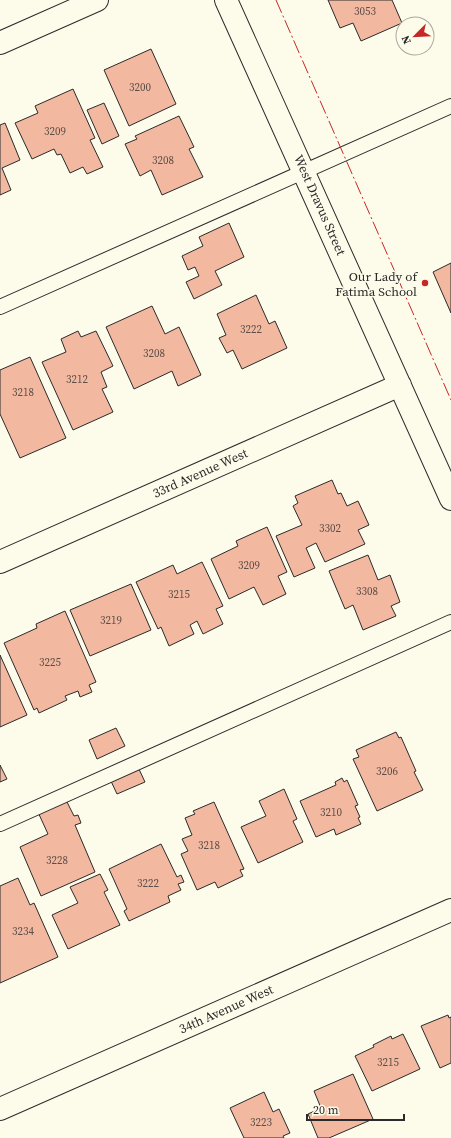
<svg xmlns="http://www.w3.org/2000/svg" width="451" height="1138" font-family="'Source Serif 4',serif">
<rect width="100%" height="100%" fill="#fdfbea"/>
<path fill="#f2b8a0" stroke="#2b2b2b" d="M328 0H392L402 23 361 41 353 23 340 28Z
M151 49 176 104 129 126 104 70Z
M73 89 95 138 90 140 103 167 87 174 83 167 70 173 61 154 57 155 54 149 32 159 15 123 38 113 35 106Z
M104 103 119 136 102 144 87 110Z
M179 116 194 147 189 149 203 177 162 195 151 170 140 176 125 144 137 139 135 136Z
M5 123 20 160 2 168 11 190 0 195V125Z
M229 223 244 257 215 271 222 285 194 299 186 282 199 276 195 267 188 270 182 256 203 246 199 237Z
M451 263V313L433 272Z
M256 295 269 324 275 321 287 348 242 369 233 350 227 353 219 338 226 335 217 314Z
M152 306 165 334 179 327 201 375 178 386 172 371 134 389 106 327Z
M78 331 81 337 96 331 113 366 101 372 107 387 102 389 113 412 73 430 42 362 66 352 61 339Z
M30 357 66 438 20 458 0 414V370Z
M332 480 338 494 341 493 347 506 358 501 369 525 358 530 365 544 325 562 316 543 306 548 315 568 294 577 276 536 302 525 293 506 298 503 295 496Z
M267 527 287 572 278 576 286 594 263 605 254 587 229 599 211 559 238 546 236 541Z
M368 555 378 580 390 575 400 602 391 606 396 616 363 630 353 605 345 609 329 571Z
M202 562 223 606 216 609 223 624 203 634 197 621 190 625 194 634 169 646 161 627 158 629 136 582 173 565 177 574Z
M131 584 151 630 90 656 70 610Z
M65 611 96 682 89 685 92 692 80 697 78 691 65 696 67 700 39 713 37 708 34 710 4 643 37 628 36 624Z
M0 655 27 715 0 727Z
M116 728 125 746 97 759 89 740Z
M396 732 399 738 401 737 416 771 414 772 423 790 377 811 353 759 359 757 356 750Z
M0 765 7 779 0 782Z
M138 767 145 782 117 794 110 779Z
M342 778 344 782 347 780 358 805 355 806 360 817 358 818 361 824 336 835 334 829 316 837 300 801 336 785 335 782Z
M284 789 297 819 293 821 303 842 258 863 241 827 266 816 259 801Z
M65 798 74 816 78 815 81 823 75 825 95 872 41 896 20 847 48 834 37 810Z
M214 802 244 869 240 870 243 876 218 888 215 882 197 890 181 854 188 851 182 839 192 835 185 818 195 814 193 811Z
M161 844 177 877 181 875 184 882 178 884 181 890 168 896 170 902 129 921 124 911 127 909 109 869Z
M100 874 108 890 104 892 120 925 68 949 52 915 78 903 70 887Z
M18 878 30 905 34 903 58 957 0 983V886Z
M448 1015 449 1018 451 1017V1063L440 1068 421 1026Z
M403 1034 420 1069 372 1091 355 1056 374 1047 373 1045 391 1036 392 1039Z
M353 1074 373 1119 329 1138H318L308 1114 321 1108 314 1091Z
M264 1092 273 1112 279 1109 290 1133 283 1136 284 1138H244L230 1108Z"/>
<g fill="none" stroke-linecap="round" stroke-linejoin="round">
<g stroke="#2b2b2b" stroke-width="16">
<path id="service" d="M0 307 451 106
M0 824 451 622"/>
</g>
<g stroke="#2b2b2b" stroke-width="24">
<path id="minor" d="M226 0 451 499
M0 43 97 0
M0 562 400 385"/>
</g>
<g stroke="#2b2b2b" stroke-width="24">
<path id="tertiary" d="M0 1109 451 910"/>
</g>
<use href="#service" stroke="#fdfbea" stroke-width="14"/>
<use href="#minor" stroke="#fdfbea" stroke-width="22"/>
<use href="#tertiary" stroke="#fdfbea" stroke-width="22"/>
<path stroke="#c62828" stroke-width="1" stroke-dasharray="14 3 2 3" stroke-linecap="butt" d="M276 0 451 400"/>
</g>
<circle fill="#c62828" stroke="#fdfbea" stroke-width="1.5" cx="425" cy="283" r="4"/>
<g text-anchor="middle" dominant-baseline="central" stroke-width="3" stroke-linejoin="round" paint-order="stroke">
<g font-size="11" fill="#5d4e48">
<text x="365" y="11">3053</text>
<text x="140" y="87">3200</text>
<text x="55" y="131">3209</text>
<text x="163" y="160">3208</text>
<text x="251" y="329">3222</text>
<text x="154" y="353">3208</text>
<text x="77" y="379">3212</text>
<text x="23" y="392">3218</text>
<text x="330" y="528">3302</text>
<text x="249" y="565">3209</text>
<text x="367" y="591">3308</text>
<text x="179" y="594">3215</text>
<text x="111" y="620">3219</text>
<text x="50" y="662">3225</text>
<text x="387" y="771">3206</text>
<text x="331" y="812">3210</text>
<text x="209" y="845">3218</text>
<text x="57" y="860">3228</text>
<text x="148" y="883">3222</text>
<text x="23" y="931">3234</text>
<text x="388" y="1062">3215</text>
<text x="261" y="1122">3223</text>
</g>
<g font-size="13" fill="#2b2b2b" stroke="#fdfbea">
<text transform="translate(320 205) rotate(66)">West Dravus Street</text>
<text transform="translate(200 473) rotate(-24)">33rd Avenue West</text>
<text transform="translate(226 1009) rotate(-24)">34th Avenue West</text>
</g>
<g font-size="13" fill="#2b2b2b" stroke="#fdfbea" text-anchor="end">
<text x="417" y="276">Our Lady of<tspan x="417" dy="15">Fatima School</tspan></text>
</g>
</g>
<g transform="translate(415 36) rotate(246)"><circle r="19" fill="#fdfbea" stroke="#a9a89e"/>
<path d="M0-3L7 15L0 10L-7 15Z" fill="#c62828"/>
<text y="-6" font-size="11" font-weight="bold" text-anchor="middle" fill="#2b2b2b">N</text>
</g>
<path d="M307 1114v6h97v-6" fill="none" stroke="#2b2b2b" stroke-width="2"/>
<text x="313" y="1114" font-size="12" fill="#2b2b2b" stroke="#fdfbea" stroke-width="3" paint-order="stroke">20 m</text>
</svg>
